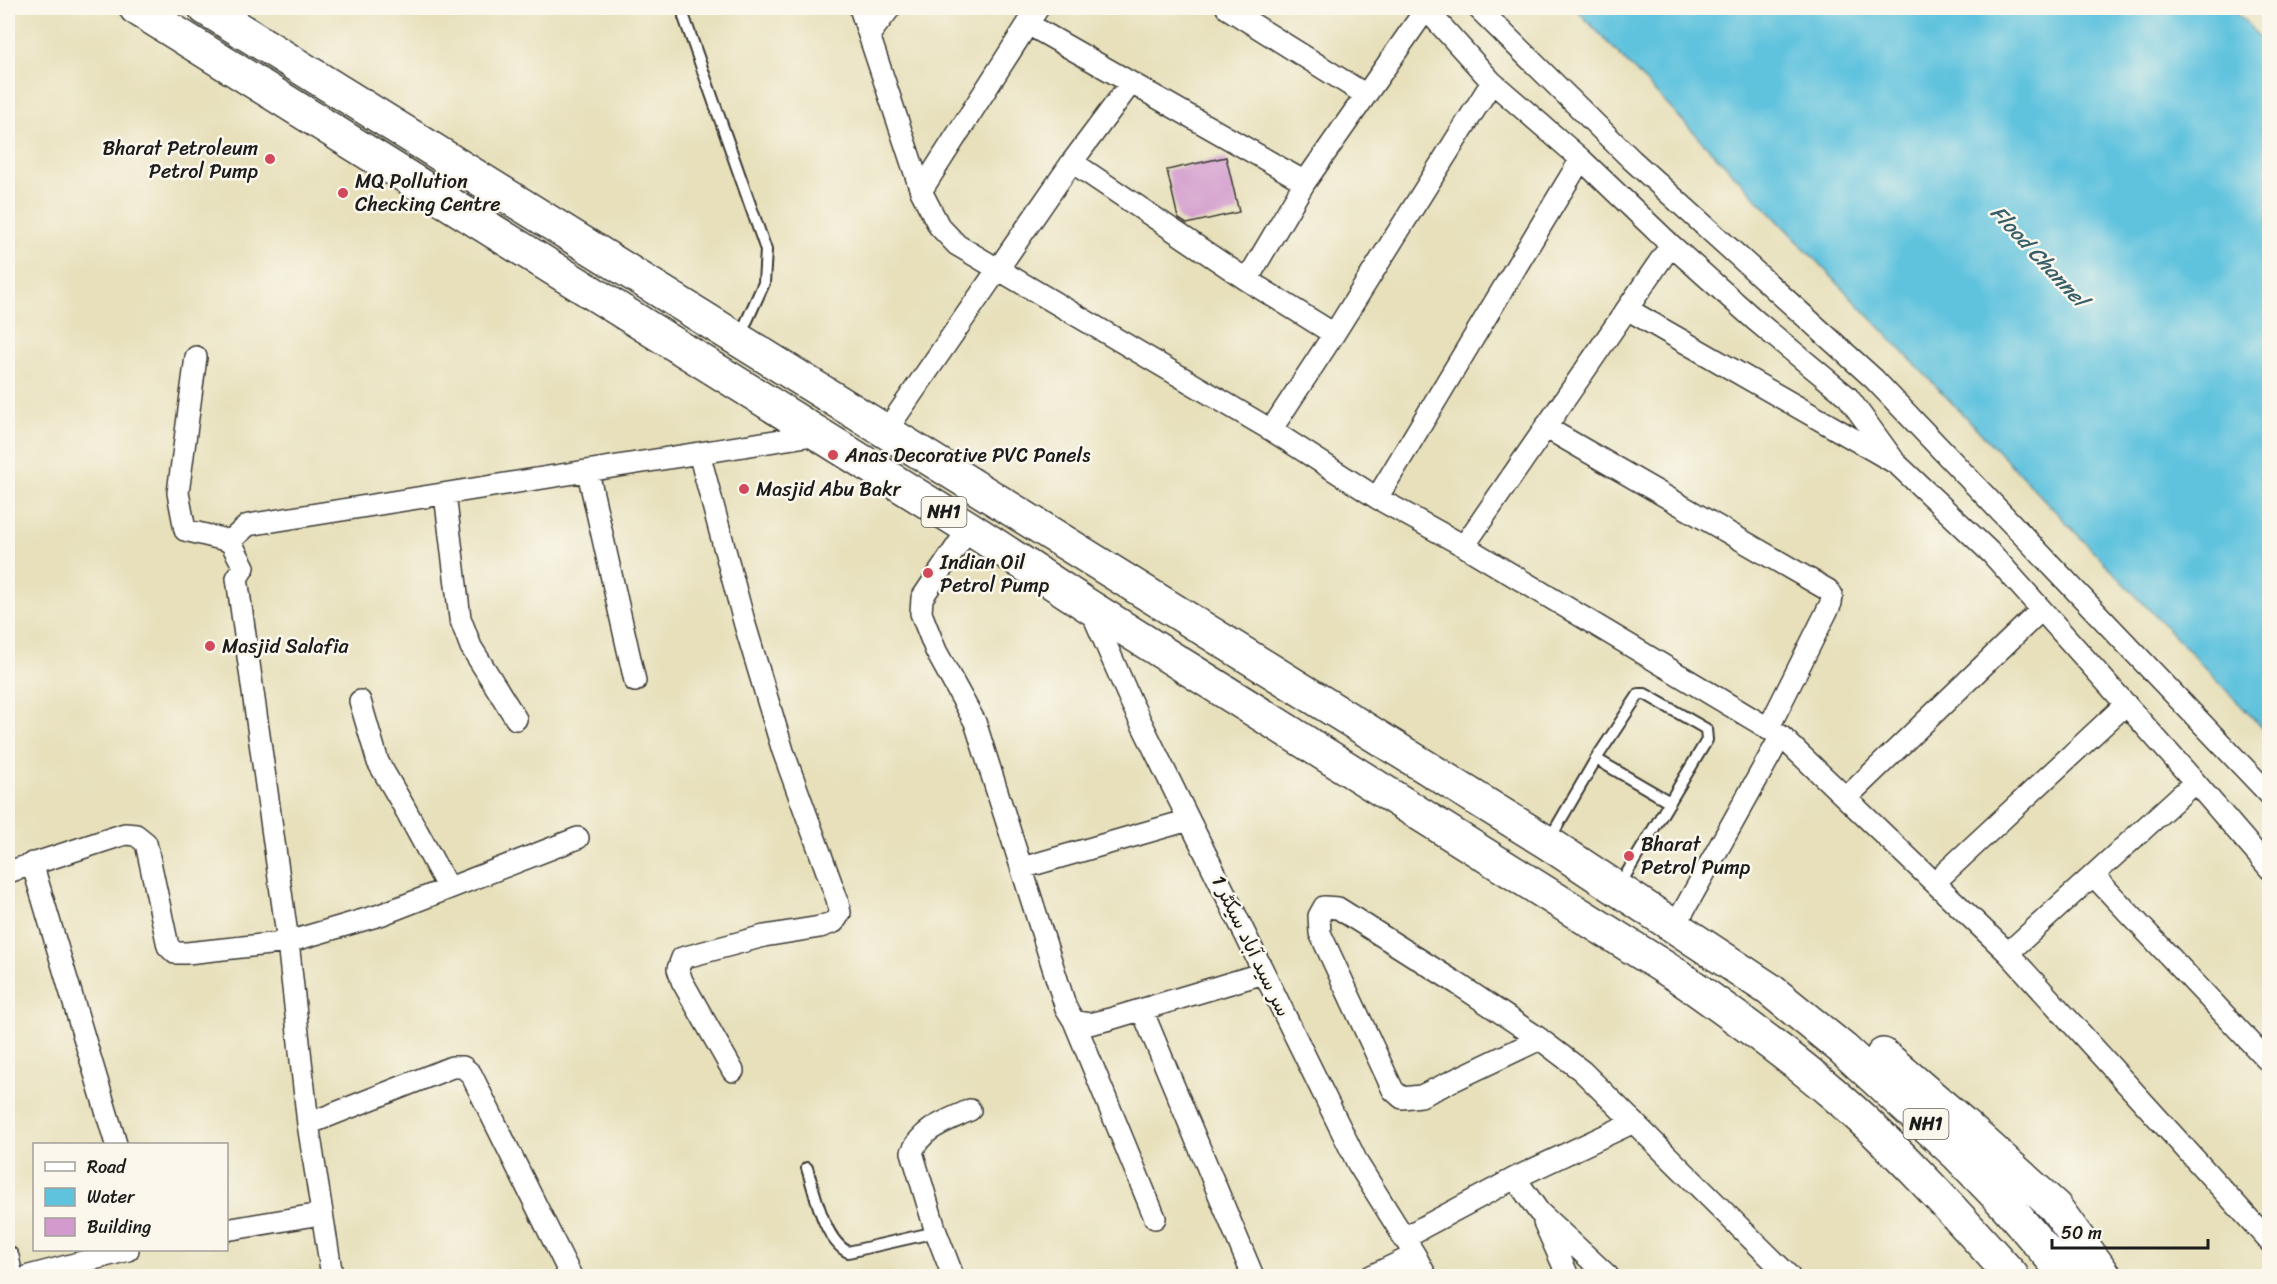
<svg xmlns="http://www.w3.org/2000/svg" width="2277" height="1284" font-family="Sriracha,'Playpen Sans Arabic',sans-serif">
<rect width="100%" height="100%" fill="#fbf7ec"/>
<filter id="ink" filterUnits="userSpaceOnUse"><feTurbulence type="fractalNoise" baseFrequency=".0167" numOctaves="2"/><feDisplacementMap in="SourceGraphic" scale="12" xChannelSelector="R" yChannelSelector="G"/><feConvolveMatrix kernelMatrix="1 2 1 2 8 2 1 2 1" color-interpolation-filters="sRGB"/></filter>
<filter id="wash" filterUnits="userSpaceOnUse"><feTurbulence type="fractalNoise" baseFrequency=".008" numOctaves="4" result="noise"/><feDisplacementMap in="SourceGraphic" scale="24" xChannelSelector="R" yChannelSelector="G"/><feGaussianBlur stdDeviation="1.35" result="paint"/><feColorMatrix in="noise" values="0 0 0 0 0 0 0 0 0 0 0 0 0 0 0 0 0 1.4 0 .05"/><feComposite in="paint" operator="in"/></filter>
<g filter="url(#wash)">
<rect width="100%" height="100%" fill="#e7e0bb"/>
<path fill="#60c3de" stroke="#3e707d" stroke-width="1.5" d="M1575 8H2233L2269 48V735Z"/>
<g id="blocks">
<path fill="#d29acd" d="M1226 157 1239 212 1187 224 1178 218 1167 170Z"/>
</g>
</g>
<g filter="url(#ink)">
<use href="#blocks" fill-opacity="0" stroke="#3a3934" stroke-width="1.5"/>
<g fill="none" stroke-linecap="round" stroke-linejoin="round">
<g stroke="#3a3934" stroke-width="14">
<path id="service" d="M684 17 766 250 764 283 740 336
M1596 759 1670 802
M1549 840 1596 759 1639 694H1645L1706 729 1707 740 1619 886
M807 1168C815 1193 824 1240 848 1252L936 1232"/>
</g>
<g stroke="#3a3934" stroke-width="24">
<path id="minor" d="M860 8 921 191 939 226 957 245 1271 430 1377 498 1464 546 1781 736 2008 953 2270 1242
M1227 8 1366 95
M1425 8 1492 82 1581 159 1671 245 1755 320 1848 397 1893 459
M1478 8 1632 160 1874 379 2270 795
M1028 24 1305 182
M869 35 890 8
M1072 162 1247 280 1334 334
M921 191 1038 8
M1247 280 1305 182 1426 9
M1627 309 1897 464 1992 554 2195 782
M196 357 178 493 185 530 230 541 244 567 237 578 288 942 308 1124 332 1276
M1545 427 1828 590 1832 595 1831 603 1768 729
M1271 430 1334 334 1492 82
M886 431 1072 162 1131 83
M699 453 745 625 783 751 837 899 840 913 834 922 820 927 764 936 682 958 678 969 682 981 733 1071
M588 472 635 681
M445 494 460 618 471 647 516 719
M1377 498 1581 159
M969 528 922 598 921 613 936 651 975 722 1066 1008 1074 1021 1089 1024 1110 1019 1264 973
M230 541 248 525 819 434
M1464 546 1671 245
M1090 608 1131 702 1358 1164 1415 1255 1426 1276
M360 701 378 762 403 805 448 888
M1847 797 2041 610
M32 863 116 1144
M1022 868 1189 820
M8 872 125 834 136 835 146 843 168 946 175 953H187L288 942 380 915 578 838
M2093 875 2270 1063
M1935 882 2126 704
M1675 926 1781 736
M2008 953 2195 782 2270 869
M1142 1010 1253 1276
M1074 1021 1155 1218
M1540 1039 1421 1096 1402 1098 1393 1090 1320 933 1319 916 1324 907 1338 908 1458 984 1540 1039 1582 1071 1789 1276
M308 1124 452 1067H463L471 1074 571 1276
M1515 1178 1539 1212 1608 1276
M1544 1222 1568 1276
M226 1230 321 1214
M1403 1238 1515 1178 1634 1122
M8 1257 12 1276
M29 1276 128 1250
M953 1276 936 1232 912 1152C922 1128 947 1121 970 1110
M1371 1276 1415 1255"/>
</g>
<g stroke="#3a3934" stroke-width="36">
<path id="trunk" d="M136 8 969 528 1090 607 1678 976C1732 1014 1785 1052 1834 1094 1898 1149 1956 1214 2012 1276
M205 8 1548 843 1769 989 1843 1049 1957 1154 2007 1206 2067 1276
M1883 1055 1962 1123 2055 1207 2105 1276"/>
</g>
<use href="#service" stroke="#fff" stroke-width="10"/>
<use href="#minor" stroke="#fff" stroke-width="21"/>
<use href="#trunk" stroke="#fff" stroke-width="33"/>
</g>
</g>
<g fill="#d1495b" stroke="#fbf7ec" stroke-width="2">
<circle cx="270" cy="159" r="6"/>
<circle cx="343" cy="193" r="6"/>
<circle cx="833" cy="455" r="6"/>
<circle cx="744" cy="489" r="6"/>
<circle cx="928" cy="573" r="6"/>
<circle cx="210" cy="646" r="6"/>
<circle cx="1629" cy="856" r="6"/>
</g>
<g text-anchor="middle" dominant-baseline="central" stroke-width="5" stroke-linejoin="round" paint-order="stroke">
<g fill="#fbf7ec" stroke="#5f5e5a" stroke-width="1.5">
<rect x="921.5" y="497" width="45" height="30" rx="4.5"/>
<rect x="1903.5" y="1109" width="45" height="30" rx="4.5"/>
</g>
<g font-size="18" font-weight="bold" fill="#1c1c1c">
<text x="944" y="512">NH1</text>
<text x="1926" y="1124">NH1</text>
</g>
<g font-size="20" fill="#1c1c1c" stroke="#fbf7ec" text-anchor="start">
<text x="258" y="148" text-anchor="end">Bharat Petroleum<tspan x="258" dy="23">Petrol Pump</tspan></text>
<text x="355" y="181">MQ Pollution<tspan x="355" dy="23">Checking Centre</tspan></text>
<text x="845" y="455">Anas Decorative PVC Panels</text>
<text x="756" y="489">Masjid Abu Bakr</text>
<text x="940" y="562">Indian Oil<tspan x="940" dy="23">Petrol Pump</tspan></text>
<text x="222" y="646">Masjid Salafia</text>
<text x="1641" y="844">Bharat<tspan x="1641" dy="23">Petrol Pump</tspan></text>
</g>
<g font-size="20" fill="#1c1c1c" stroke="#fbf7ec">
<text transform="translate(1251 946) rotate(64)">سر سید آباد سیکٹر 1</text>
</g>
<g font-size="21" font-style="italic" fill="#375f6a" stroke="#fbf7ec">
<text transform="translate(2039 256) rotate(47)">Flood Channel</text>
</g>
</g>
<rect width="2277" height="1284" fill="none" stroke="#fbf7ec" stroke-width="30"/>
<rect x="33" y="1143" width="195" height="108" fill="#fbf7ec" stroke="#a29f99" stroke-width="1.5"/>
<rect x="45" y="1162" width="30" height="9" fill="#ffffff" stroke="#a29f99" stroke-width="1.5"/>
<text x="87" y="1173" font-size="18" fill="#1c1c1c">Road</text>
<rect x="45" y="1188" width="30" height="18" fill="#60c3de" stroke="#a29f99" stroke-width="1.5"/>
<text x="87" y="1203" font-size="18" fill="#1c1c1c">Water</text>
<rect x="45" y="1218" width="30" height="18" fill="#d29acd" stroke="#a29f99" stroke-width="1.5"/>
<text x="87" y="1233" font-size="18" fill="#1c1c1c">Building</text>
<path d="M2052 1239v9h156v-9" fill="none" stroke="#1c1c1c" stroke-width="3"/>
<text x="2061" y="1239" font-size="18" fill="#1c1c1c" stroke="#fbf7ec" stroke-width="4.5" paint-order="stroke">50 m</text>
</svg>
